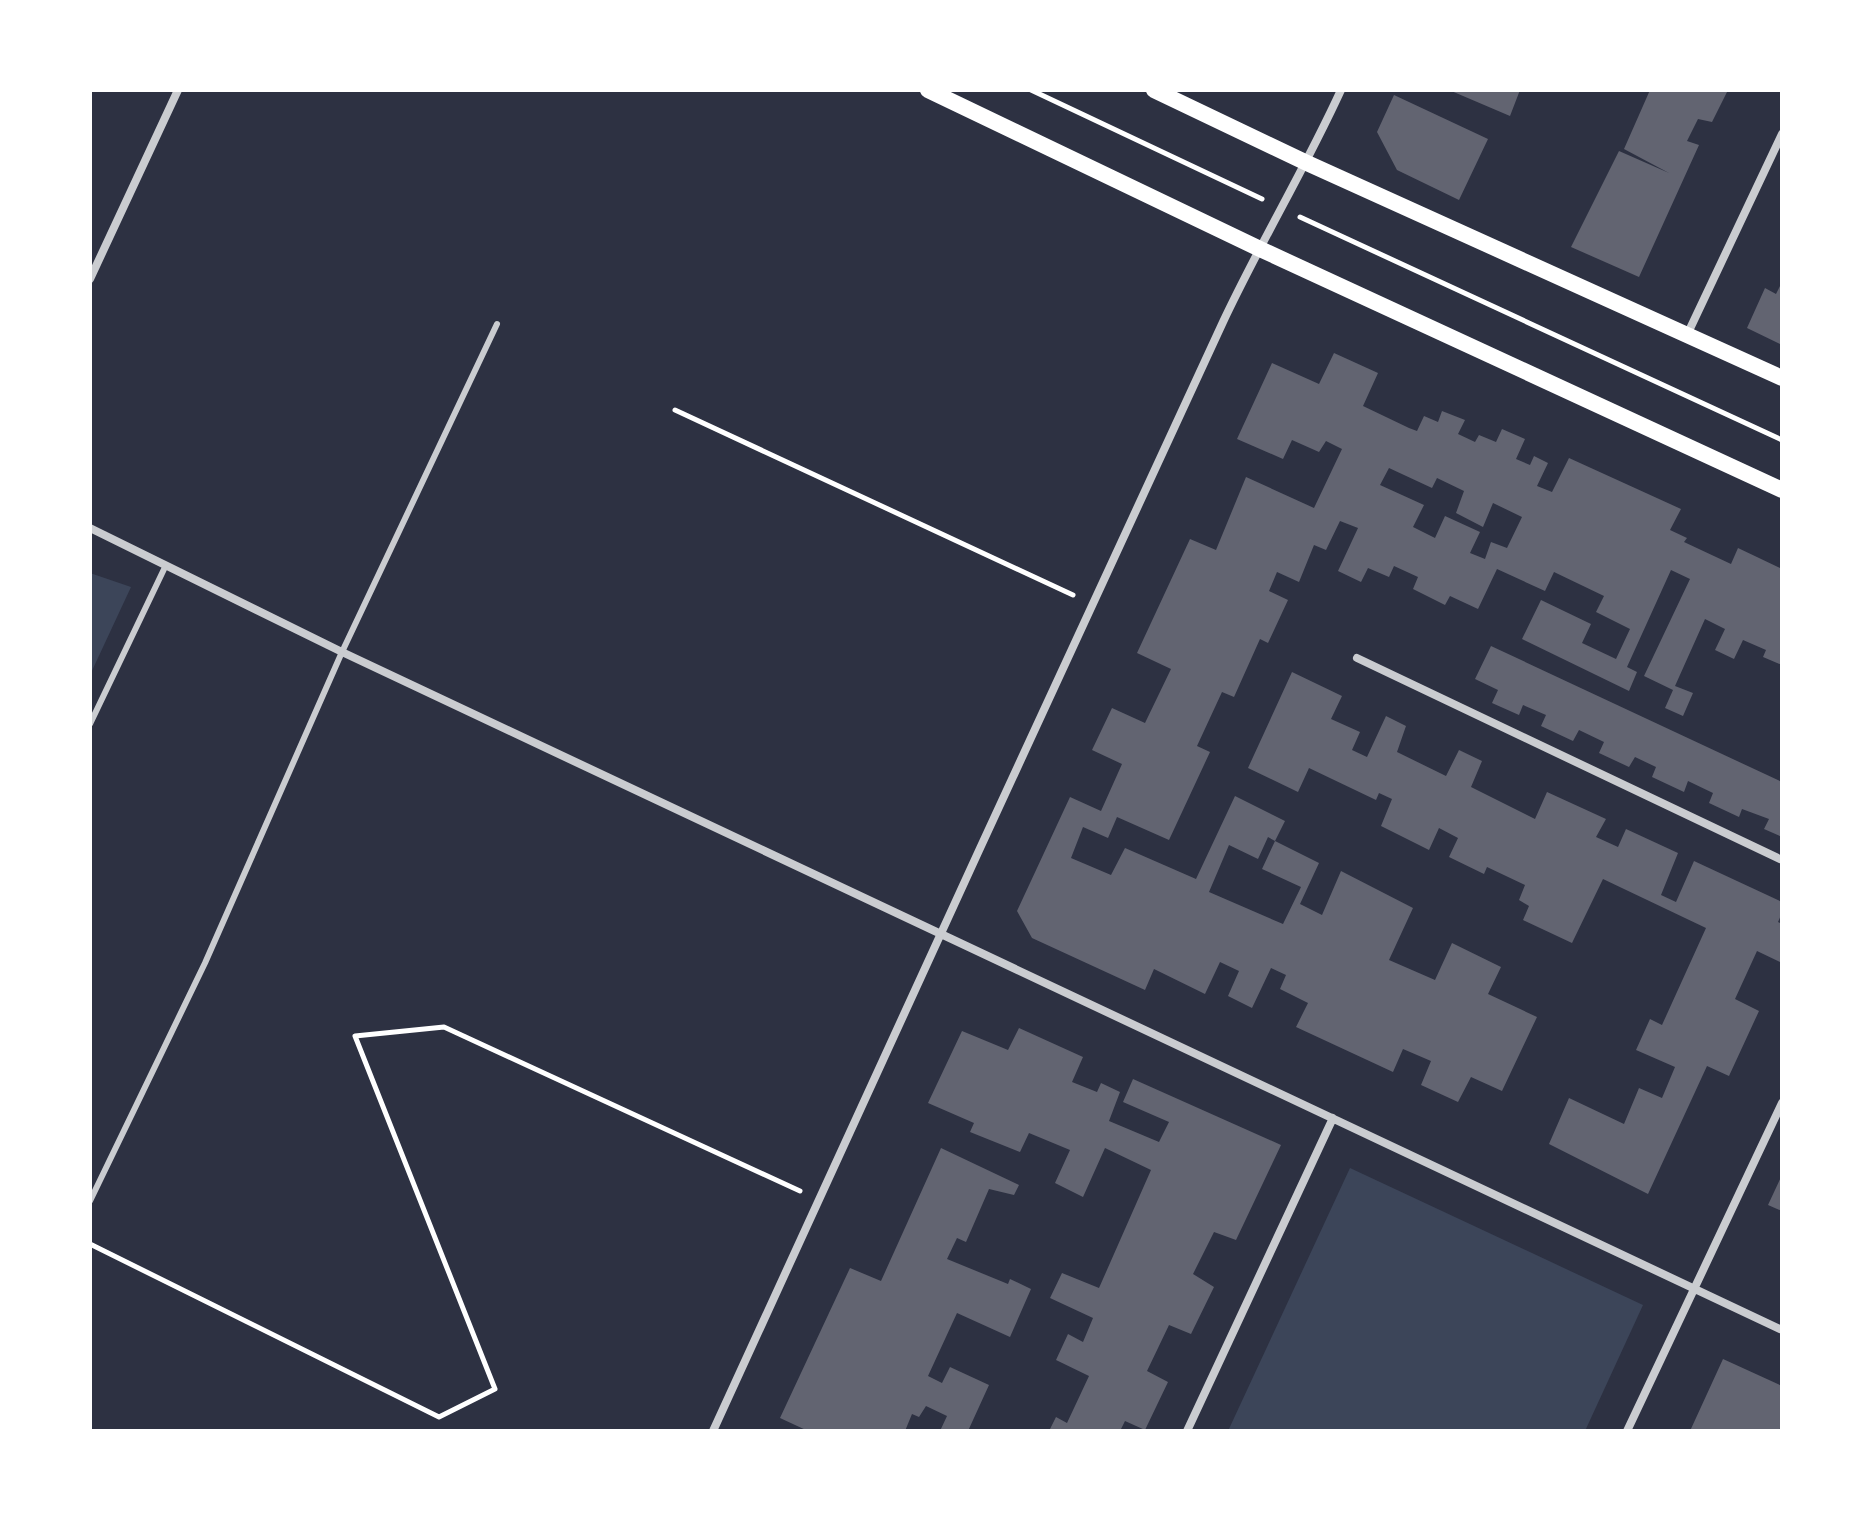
<svg xmlns="http://www.w3.org/2000/svg" width="1872" height="1521" font-family="Inter,sans-serif">
<rect width="100%" height="100%" fill="#2d3142"/>
<path fill="#3c4559" d="M90 573 131 587 90 675Z
M1350 1168 1643 1305 1585 1431H1228Z"/>
<path fill="#626471" fill-rule="evenodd" d="M1449 90H1520L1510 116Z
M1650 90H1728L1712 122 1698 119 1687 141 1699 145 1639 277 1571 247 1619 151 1669 173 1624 149Z
M1394 95 1488 139 1459 200 1397 170 1377 132Z
M1782 282V345L1747 328 1765 288 1776 294Z
M1334 353 1378 373 1363 406 1409 428 1417 431 1424 416 1438 422 1442 411 1465 420 1458 434 1475 442 1479 435 1496 442 1502 429 1525 439 1516 459 1530 465 1534 456 1548 463 1537 486 1552 492 1569 458 1681 509 1670 530 1687 538 1684 542 1731 564 1738 548 1782 569V665L1763 657 1766 650 1743 640 1734 659 1715 650 1725 629 1705 619 1675 686 1693 693 1683 716 1665 708 1673 690 1644 676 1690 579 1671 570 1627 667 1637 672 1629 691 1522 639 1541 600 1591 624 1582 643 1616 659 1630 629 1596 612 1604 596 1554 572 1545 591 1497 569 1478 609 1450 596 1445 605 1413 589 1418 577 1394 566 1389 577 1368 568 1361 582 1338 571 1358 528 1340 521 1326 550 1314 545 1299 582 1277 572 1269 591 1288 600 1268 643 1260 639 1234 697 1222 692 1197 746 1210 752 1169 840 1117 817 1108 838 1083 827 1071 858 1111 875 1125 848 1196 879 1235 796 1285 821 1275 841 1268 837 1258 859 1229 845 1209 892 1283 924 1301 887 1262 869 1275 841 1319 863 1300 904 1322 915 1341 871 1413 908 1389 960 1435 980 1452 943 1501 967 1488 994 1537 1017 1502 1091 1471 1077 1458 1102 1421 1085 1431 1061 1403 1049 1393 1072 1296 1027 1308 1003 1280 989 1286 975 1271 968 1252 1008 1228 996 1239 971 1220 962 1205 994 1154 969 1145 990 1032 938 1017 911 1070 797 1101 811 1122 764 1092 750 1112 708 1145 723 1171 669 1137 653 1190 539 1216 550 1246 477 1314 508 1342 449 1326 441 1319 452 1292 440 1283 459 1237 439 1272 363 1319 384ZM1389 468 1432 488 1437 478 1464 491 1456 513 1483 527 1493 503 1522 517 1507 548 1491 542 1485 559 1470 553 1480 532 1445 516 1435 538 1413 527 1424 505 1380 485Z
M1491 646 1782 782V837L1764 829 1769 819 1742 809 1739 817 1709 803 1713 793 1688 781 1684 792 1652 777 1656 767 1635 757 1629 767 1599 753 1604 742 1579 730 1573 741 1541 726 1546 715 1523 705 1519 715 1492 703 1498 690 1475 679Z
M1292 672 1342 696 1331 719 1360 732 1352 750 1367 757 1386 716 1406 726 1397 752 1446 776 1459 750 1482 761 1471 787 1535 819 1547 792 1606 819 1596 837 1618 847 1626 829 1678 853 1661 895 1676 902 1694 861 1782 902V913L1778 922 1782 924V963L1757 951 1735 999 1759 1011 1729 1076 1707 1066 1648 1194 1549 1144 1569 1098 1624 1124 1639 1088 1662 1098 1675 1067 1636 1050 1650 1019 1662 1025 1706 928 1603 879 1572 943 1523 920 1529 906 1519 900 1525 885 1487 867 1484 874 1449 857 1458 838 1439 828 1429 850 1381 826 1392 799 1379 793 1376 800 1309 768 1298 792 1248 768Z
M1019 1028 1083 1057 1072 1082 1097 1092 1101 1083 1120 1092 1109 1121 1159 1142 1169 1122 1123 1102 1133 1079 1281 1145 1236 1240 1214 1232 1193 1274 1214 1287 1191 1334 1169 1325 1147 1371 1168 1382 1145 1430 1125 1421 1120 1431H1049L1056 1417 1067 1423 1089 1376 1056 1360 1068 1334 1083 1342 1093 1318 1050 1298 1062 1273 1099 1288 1151 1170 1105 1148 1083 1197 1055 1183 1070 1150 1029 1133 1020 1152 970 1132 974 1123 928 1103 962 1031 1008 1050Z
M941 1148 1019 1185 1014 1195 989 1189 966 1242 957 1238 947 1259 1008 1284 1010 1279 1031 1289 1010 1337 957 1313 928 1376 942 1383 950 1367 989 1385 968 1431H940L947 1416 926 1406 919 1417 912 1414 905 1431H808L780 1418 850 1268 881 1281Z
M1782 1175V1211L1768 1205Z
M1723 1359 1782 1386V1423L1779 1431H1690Z"/>
<g fill="none" stroke-linecap="round" stroke-linejoin="round">
<path stroke="#fff" stroke-width="5" d="M1031 90 1262 199
M1300 217 1782 440
M675 410 1073 595
M90 1244 439 1417 495 1389 355 1036 444 1027 800 1191"/>
<path stroke="#caccd0" stroke-width="6" d="M90 724 166 565
M90 1201 205 963 342 652 497 324"/>
<path stroke="#caccd0" stroke-width="8" d="M90 279 178 90
M1687 335 1782 134
M90 528 342 652 1782 1330
M1357 658 1782 860
M713 1431C883 1061 1051 691 1223 322 1260 243 1305 169 1341 90
M1187 1431 1333 1118
M1627 1431 1782 1103"/>
<path stroke="#fff" stroke-width="16" d="M928 90 1260 249 1782 490
M1154 90 1307 163 1782 378"/>
</g>
<rect width="1872" height="1521" fill="none" stroke="#ffffff" stroke-width="184"/>
</svg>
